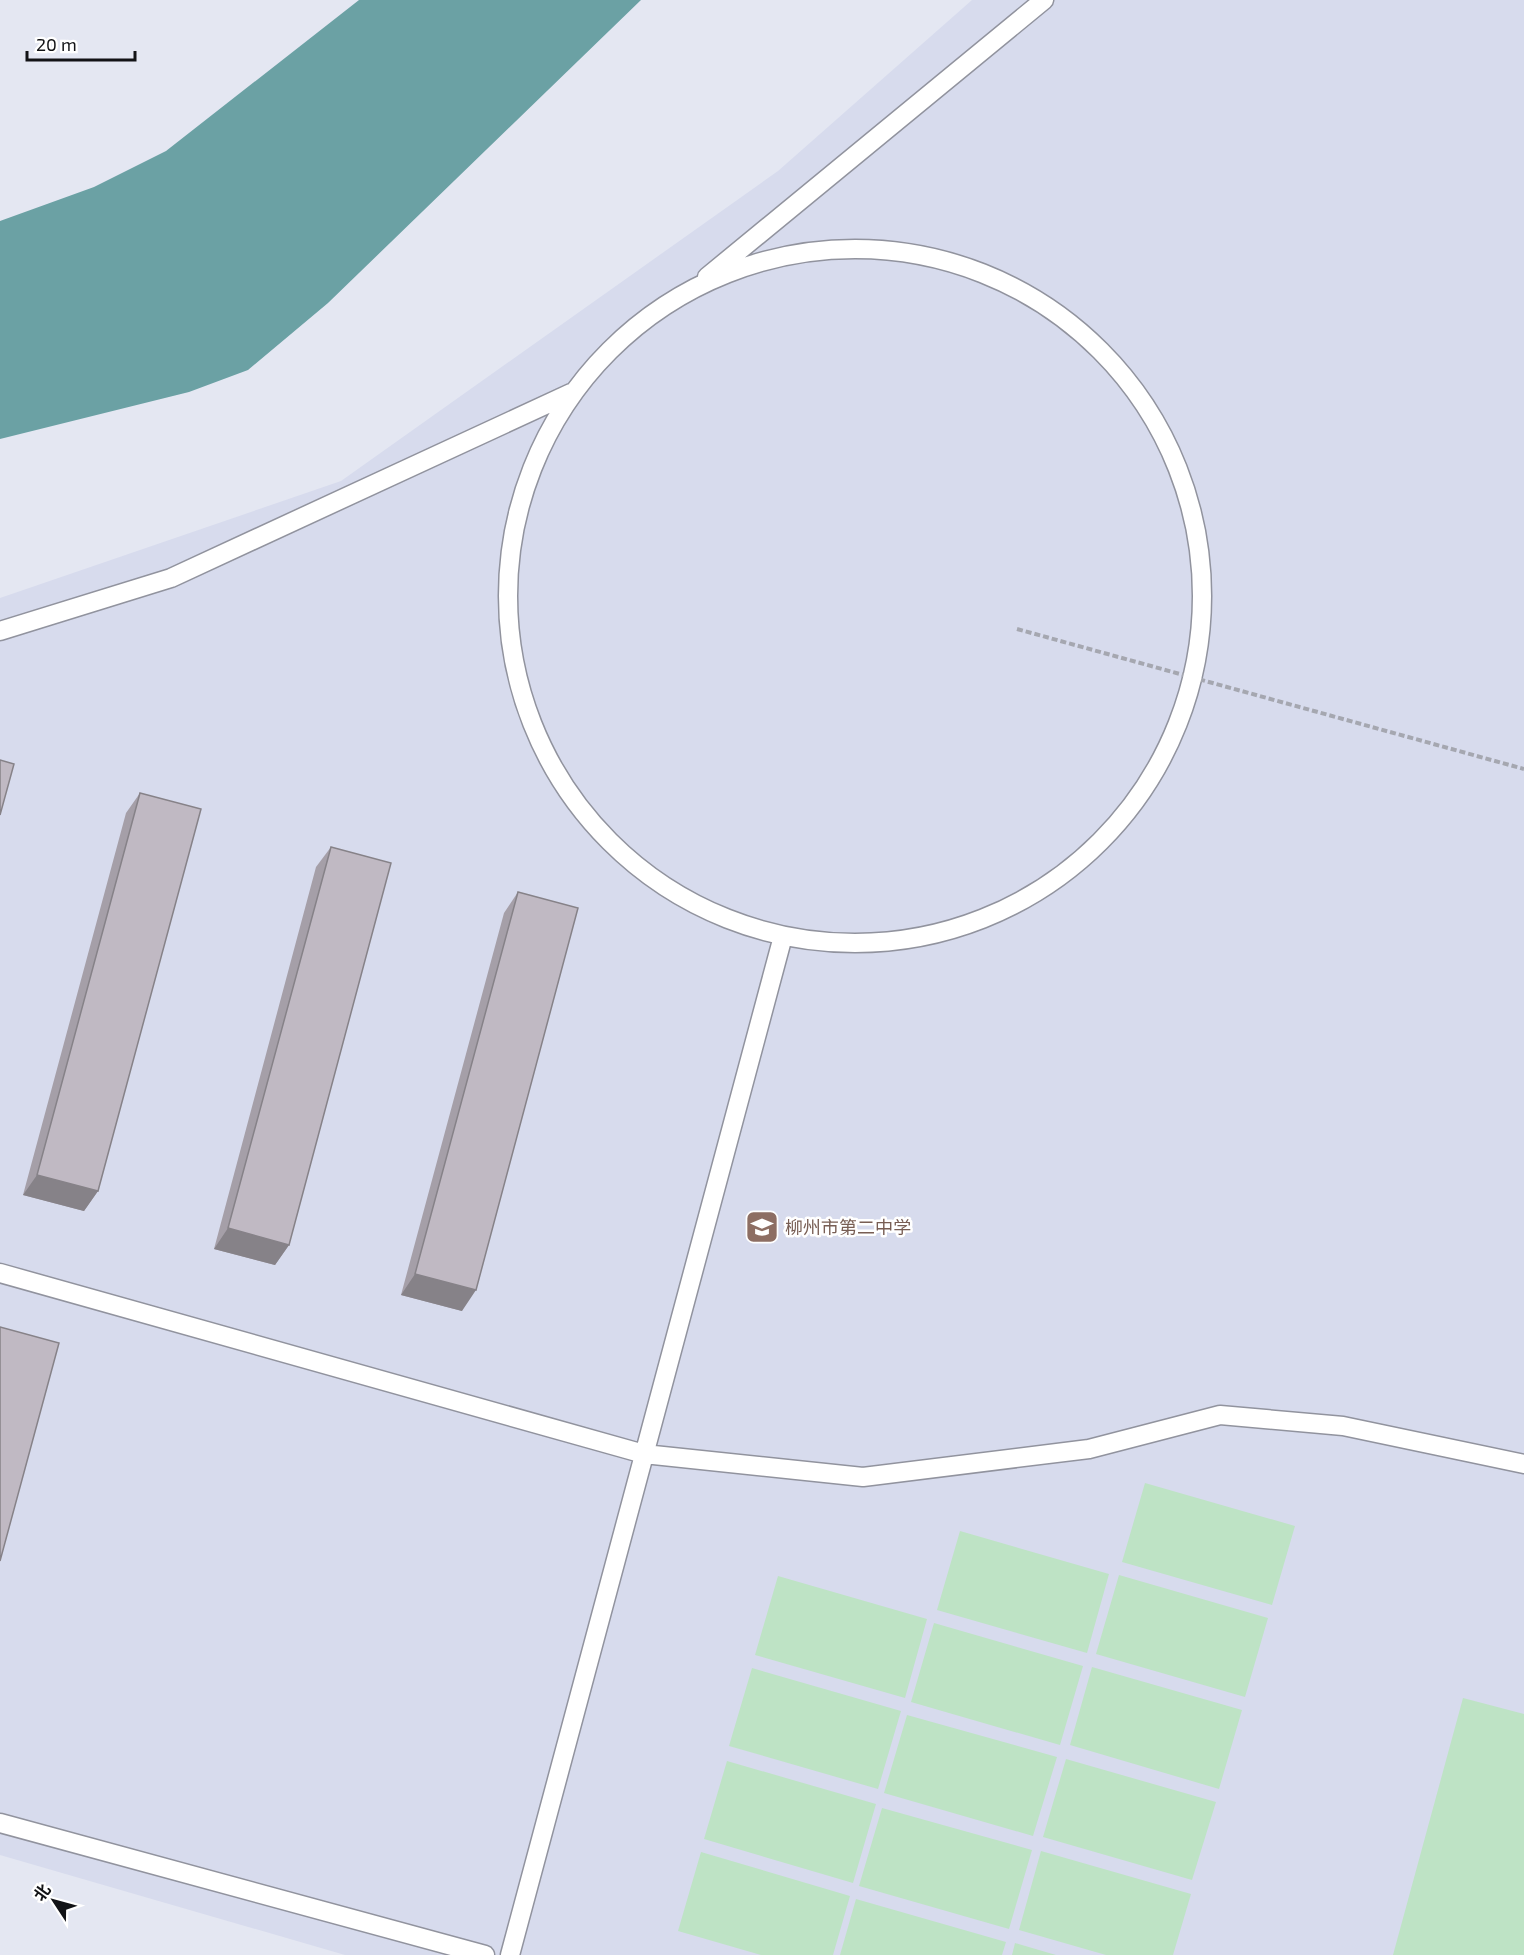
<svg xmlns="http://www.w3.org/2000/svg" width="1524" height="1955" font-family="'Exo 2','Noto Sans SC',sans-serif">
<rect width="100%" height="100%" fill="#e4e7f2"/>
<path fill="#d7dbed" d="M972 0H1524V1955H345L0 1855V598L341 481 778 171Z"/>
<path fill="#bee3c5" d="M1145 1483 1295 1526 1272 1605 1122 1562Z
M960 1531 1109 1574 1087 1653 937 1610Z
M1119 1575 1268 1618 1245 1697 1096 1654Z
M778 1576 927 1619 905 1698 755 1655Z
M934 1623 1083 1666 1060 1745 911 1702Z
M1092 1667 1242 1710 1219 1789 1070 1745Z
M752 1668 901 1711 878 1789 729 1746Z
M1463 1698 1524 1714V1955H1393Z
M907 1715 1057 1757 1033 1836 884 1793Z
M1066 1759 1216 1802 1192 1880 1043 1837Z
M727 1761 876 1804 853 1883 704 1839Z
M882 1808 1032 1850 1009 1929 859 1886Z
M1041 1851 1191 1894 1173 1955H1106L1019 1930Z
M701 1852 850 1896 833 1955H761L678 1931Z
M856 1899 1006 1942 1002 1955H840Z
M1015 1943 1056 1955H1012Z"/>
<path fill="#6ba1a4" d="M359 0H641L328 303 248 370 189 392 0 439V221L94 187 166 151Z"/>
<g fill="none" stroke-linecap="round" stroke-linejoin="round">
<g stroke="#91939e" stroke-width="21">
<path id="lane" d="M508 596a347 347 0 1 1 694 0a347 347 0 1 1-694 0Z
M707 277 1044 0
M0 631 171 578 571 393
M0 1273 644 1454 863 1477 1089 1449 1220 1415 1343 1426 1524 1464
M0 1823 485 1955
M510 1955 782 940"/>
</g>
<path stroke="#a5a7b0" stroke-width="4" stroke-dasharray="6 3" stroke-linecap="butt" d="M1017 629 1524 769"/>
<use href="#lane" stroke="#fff" stroke-width="18"/>
</g>
<path fill="#a59fa8" d="M140 793 98 1191 84 1211 23 1195 126 813Z
M331 847 289 1245 275 1265 214 1249 316 867Z
M518 892 462 1311 401 1295 504 913Z"/>
<path fill="#868288" d="M37 1175 98 1191 84 1211 23 1195Z
M228 1228 289 1245 275 1265 214 1249Z
M415 1274 476 1290 462 1311 401 1295Z"/>
<path fill="#c0b9c3" stroke="#868288" stroke-width="1.5" d="M0 760 14 764 0 815Z
M140 793 201 809 98 1191 37 1175Z
M331 847 391 863 289 1245 228 1228Z
M518 892 578 908 476 1290 415 1274Z
M0 1327 59 1343 0 1561Z"/>
<defs>
<g id="school-square" transform="scale(1.725)"><rect x="-9" y="-9" width="18" height="18" rx="4" fill="#8d6e63" stroke="#fff"/><path d="M0-5L7-2L0 1L-7-2ZM-4 1L0 2.5L4 1V4Q0 6-4 4Z" fill="#fff"/></g>
</defs>
<g fill-rule="evenodd">
<use href="#school-square" x="762" y="1227"/>
</g>
<g text-anchor="middle" dominant-baseline="central" stroke-width="5" stroke-linejoin="round" paint-order="stroke">
<g font-size="18" fill="#785e54" stroke="#fff" text-anchor="start">
<text x="785" y="1227">柳州市第二中学</text>
</g>
</g>
<g transform="translate(54 1901) rotate(306)" stroke="#ffffff" stroke-width="4.5" paint-order="stroke">
<path d="M0-4.5L10 22L0 15L-10 22Z" fill="#121316"/>
<text y="-9" font-size="16" font-weight="bold" text-anchor="middle" fill="#121316">北</text>
</g>
<path d="M27 51v9h108v-9" fill="none" stroke="#121316" stroke-width="3"/>
<text x="36" y="51" font-size="18" fill="#121316" stroke="#ffffff" stroke-width="4.5" paint-order="stroke">20 m</text>
</svg>
